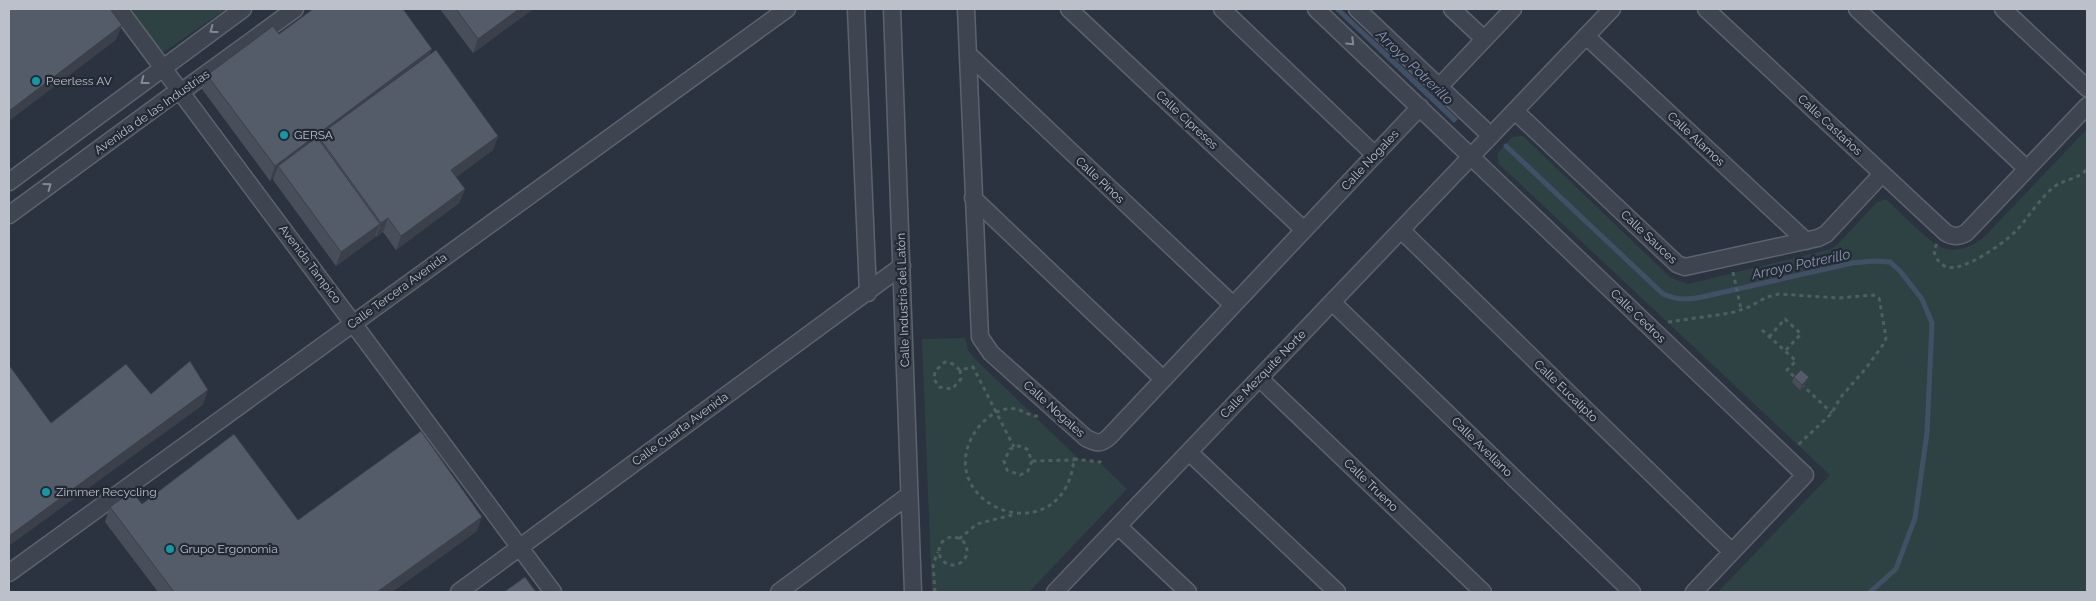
<svg xmlns="http://www.w3.org/2000/svg" width="2096" height="601" font-family="Raleway,sans-serif">
<rect width="100%" height="100%" fill="#2a333f"/>
<path fill="#2f4243" d="M129 9H226L161 54Z
M2087 129V592H1718L1830 475 1499 164 1497 154 1512 137 1523 136 1671 278 1688 284 1831 249 1837 245 1877 202 1886 199C1899 211 1929 243 1943 248 1956 253 1974 246 1984 237Z
M965 338 968 350 975 359 1079 459 1100 463 1127 489 1029 592H932L922 339Z"/>
<path fill="#425066" d="M1334 9H1341L1458 119 1454 123Z"/>
<g fill="none" stroke-linecap="round" stroke-linejoin="round">
<path stroke="#425066" stroke-width="5" d="M1506 146 1663 294C1677 300 1687 300 1702 297L1852 263 1874 261 1890 262 1900 271 1922 299 1932 323 1927 433 1915 518 1896 569 1870 592"/>
<g stroke="#5c636d" stroke-width="19">
<path id="minor" d="M119 9 553 592
M856 9 868 293
M892 9 913 592
M966 9 980 337 991 353 1086 438C1096 443 1100 445 1109 437L1420 107
M1069 9 1304 230
M1222 9 1375 155
M1316 9 1805 475 1694 592
M1357 9 1491 136
M1452 9 1484 39
M1706 9 1946 233C1954 237 1958 237 1966 233L2087 106
M1857 9 2027 169
M2003 9 2087 88
M1586 36 1806 241
M968 54 1233 305
M1439 87 1513 9
M1515 111 1677 264 1685 267 1818 238 1826 234 1882 174
M9 182 243 9
M973 198 1163 379
M9 215 171 96 181 92 295 9
M1401 230 1732 552
M1332 302 1632 592
M1259 378 1483 592
M1189 452 1337 592
M1118 526 1188 592
M9 573 787 9
M459 592 902 266
M779 592 909 495
M1055 592 1612 9"/>
</g>
<path stroke="#4e5e61" stroke-width="3" stroke-dasharray="4 4" stroke-linecap="butt" d="M1937 244 1934 249C1934 255 1937 261 1943 265 1958 277 2004 243 2016 231 2029 217 2039 199 2054 187 2064 179 2078 180 2087 169
M1733 272 1741 309
M1668 322 1731 313 1749 307 1767 297 1779 294 1838 298 1873 295 1879 298 1886 337 1885 342 1867 367 1840 398 1832 413 1797 446
M1762 330 1796 361 1787 370 1797 379
M1769 337 1785 319 1801 334 1785 351
M960 370 961 379 952 389 939 387 934 379 935 371 945 362 953 364 960 370 973 367 1014 447
M1801 384 1832 413
M1038 416C1029 417 1019 406 1006 409 991 412 979 424 972 437 935 508 1064 555 1074 459L1100 462V457
M1032 461 1028 471 1020 475 1007 470 1004 461 1010 449 1019 446 1027 449 1032 461 1074 460
M939 551a14 14 0 1 1 28 0a14 14 0 1 1-28 0Z
M959 539 977 524 1012 515
M935 592 933 564 938 552"/>
<use href="#minor" stroke="#3e4550" stroke-width="16"/>
</g>
<path fill="#484f5b" d="M440 9H533L473 53Z
M279 34 431 54 498 136 493 150 456 177 465 189 459 203 396 250 383 232 376 237 375 236 374 238 336 266 273 180 274 177 270 181 202 89 207 75Z
M1794 377H1809L1807 382 1800 390 1792 382Z
M142 504 298 520 477 531 392 592H158L105 522 110 507Z"/>
<path fill="#3b404a" d="M519 9H533L473 53 478 39Z
M122 25 116 40 9 121V111Z
M432 49 427 64 318 136 314 148 278 166 274 177 270 181 275 166Z
M498 136 493 150 446 185 451 170Z
M465 189 459 203 396 250 401 236Z
M388 218 383 232 376 237 381 223Z
M380 224 374 238 336 266 341 252Z
M1809 377 1807 382 1800 390 1802 385Z
M208 390 203 405 9 546V536Z
M482 517 477 531 392 592H377Z"/>
<path fill="#545c6a" stroke="#3b404a" d="M9 9H110L122 25 9 111Z
M313 9H403L432 49 275 166 207 75 273 26 279 34Z
M456 9H519L478 39Z
M436 50 498 136 451 170 465 189 401 236 388 218 381 223 318 136Z
M317 137 380 224 341 252 278 166Z
M190 361 208 390 9 536V365L51 423 126 364 151 394Z
M1801 370 1809 377 1802 385 1794 377Z
M421 431 482 517 377 592H174L110 507 132 491 142 504 234 434 298 520Z
M525 577 536 592H504Z"/>
<defs><path id="oneway-chevron" d="M-2-3.5L2.5 0L-2 3.5" fill="none" stroke-width="1.6" stroke-linecap="round" stroke-linejoin="round" transform="scale(1.25)"/></defs>
<g stroke="#838993">
<use href="#oneway-chevron" transform="translate(213 30) rotate(144)"/>
<use href="#oneway-chevron" transform="translate(1351 42) rotate(44)"/>
<use href="#oneway-chevron" transform="translate(144 81) rotate(143)"/>
<use href="#oneway-chevron" transform="translate(48 186) rotate(-36)"/>
</g>
<g fill="#0f9aa8" stroke="#232a35" stroke-width="2">
<circle cx="36" cy="81" r="5"/>
<circle cx="284" cy="135" r="5"/>
<circle cx="46" cy="492" r="5"/>
<circle cx="170" cy="549" r="5"/>
</g>
<g text-anchor="middle" dominant-baseline="central" stroke-width="4.5" stroke-linejoin="round" paint-order="stroke">
<g font-size="12" fill="#bbc0ca" stroke="#232a35" text-anchor="start">
<text x="46" y="81">Peerless AV</text>
<text x="294" y="135">GERSA</text>
<text x="56" y="492">Zimmer Recycling</text>
<text x="180" y="549">Grupo Ergonomia</text>
</g>
<g font-size="12" fill="#bbc0ca" stroke="#232a35">
<text transform="translate(152 112) rotate(-35)">Avenida de las Industrias</text>
<text transform="translate(1187 120) rotate(43)">Calle Cipreses</text>
<text transform="translate(1830 125) rotate(43)">Calle Castaños</text>
<text transform="translate(1696 139) rotate(43)">Calle Alamos</text>
<text transform="translate(1370 160) rotate(-47)">Calle Nogales</text>
<text transform="translate(1100 180) rotate(43)">Calle Pinos</text>
<text transform="translate(1649 237) rotate(43)">Calle Sauces</text>
<text transform="translate(310 264) rotate(53)">Avenida Tampico</text>
<text transform="translate(397 291) rotate(-36)">Calle Tercera Avenida</text>
<text transform="translate(903 300) rotate(-92)">Calle Industria del Latón</text>
<text transform="translate(1638 316) rotate(44)">Calle Cedros</text>
<text transform="translate(1263 374) rotate(-46)">Calle Mezquite Norte</text>
<text transform="translate(1566 391) rotate(44)">Calle Eucalipto</text>
<text transform="translate(1054 409) rotate(42)">Calle Nogales</text>
<text transform="translate(680 429) rotate(-36)">Calle Cuarta Avenida</text>
<text transform="translate(1482 447) rotate(44)">Calle Avellano</text>
<text transform="translate(1371 485) rotate(44)">Calle Trueno</text>
</g>
<g font-size="14" font-style="italic" fill="#8696ad" stroke="#232a35">
<text transform="translate(1415 67) rotate(44)">Arroyo Potrerillo</text>
<text transform="translate(1801 264) rotate(-12)">Arroyo Potrerillo</text>
</g>
</g>
<rect width="2096" height="601" fill="none" stroke="#bbc0ca" stroke-width="20"/>
</svg>
